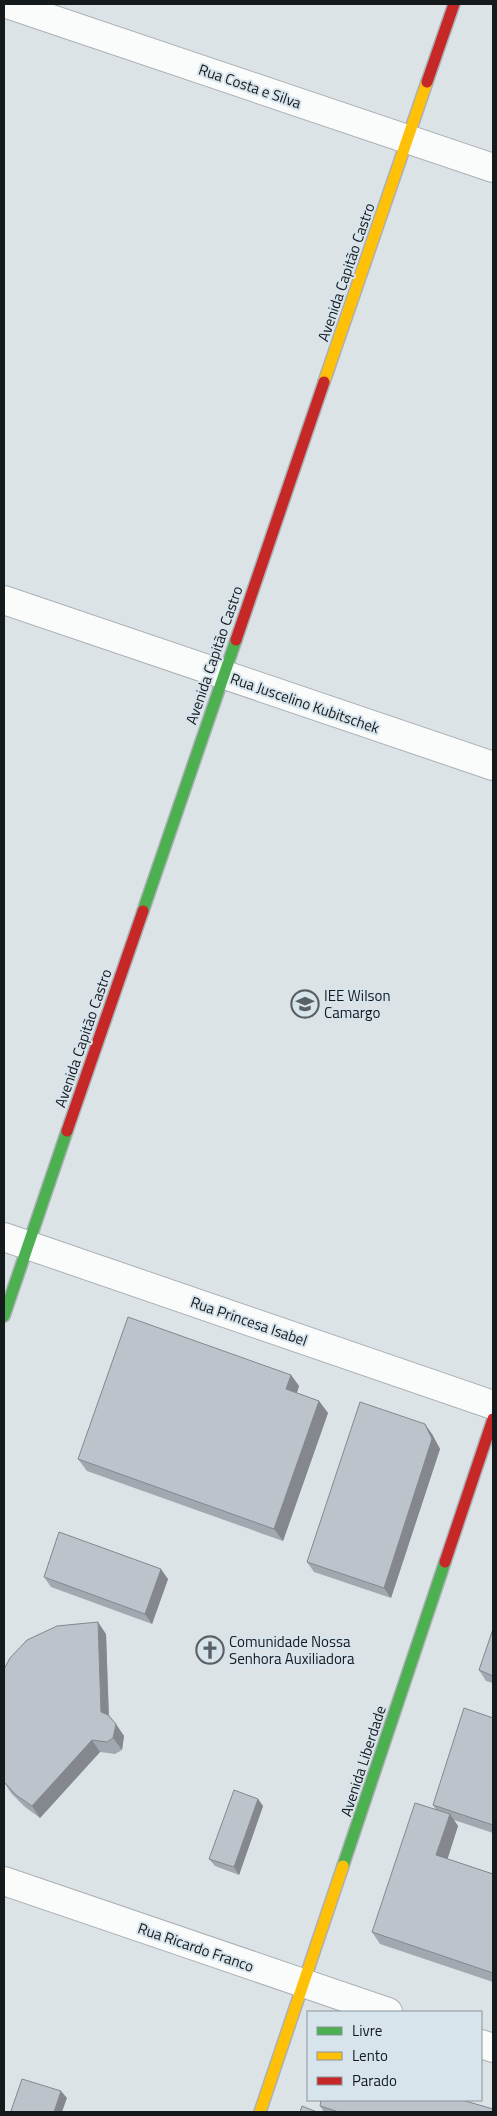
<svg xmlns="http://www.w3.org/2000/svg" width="497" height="2116" font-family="'Titillium Web',sans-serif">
<rect width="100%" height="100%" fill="#dce3e7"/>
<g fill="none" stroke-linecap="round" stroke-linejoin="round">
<g stroke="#abb0b4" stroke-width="30">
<path id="street" d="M7 4 493 168
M4 600 493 766
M4 1237 493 1405
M4 1881 388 2012
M481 2044 493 2048"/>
</g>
<g stroke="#abb0b4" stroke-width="14">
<path id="fast" d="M143 911 236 640
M4 1316 67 1131
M343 1866 445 1562"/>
</g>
<g stroke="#abb0b4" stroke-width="14">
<path id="slow" d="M324 382 427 82
M260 2112 343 1866"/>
</g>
<g stroke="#abb0b4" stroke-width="14">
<path id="jam" d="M427 82 454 4
M236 640 324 382
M67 1131 143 911
M445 1562 493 1419"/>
</g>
<use href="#street" stroke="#fafbfb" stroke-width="28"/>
<use href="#fast" stroke="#4caf50" stroke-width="11"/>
<use href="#slow" stroke="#ffc107" stroke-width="11"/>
<use href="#jam" stroke="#c62828" stroke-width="11"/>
</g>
<path fill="#a2a8af" d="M291 1375 299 1386 297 1393 319 1401 328 1413 283 1541 87 1471 78 1459Z
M432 1434 440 1449 391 1598 314 1572 307 1562Z
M44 1577 168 1579 152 1624 51 1587Z
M493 1629V1683L486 1681 479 1670Z
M106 1634 109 1715 124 1736 122 1750 115 1754 100 1752 40 1818 25 1807 11 1793 4 1782Z
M493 1718V1833L454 1820 458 1826 447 1859 493 1874V1982L380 1944 372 1932 436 1810 433 1805Z
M258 1799 263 1806 239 1875 215 1866 209 1859Z
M320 2106 493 2112H324Z"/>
<path fill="#84888e" d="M291 1375 299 1386 294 1401 286 1389Z
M319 1401 328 1413 283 1541 274 1529Z
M425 1424 432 1434 440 1449 391 1598 384 1588Z
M161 1569 168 1579 152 1624 145 1614Z
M98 1622 106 1634 109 1724 101 1712Z
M116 1724 124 1736 122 1750 113 1738Z
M92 1740 100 1752 40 1818 32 1806Z
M258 1799 263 1806 239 1875 234 1867Z
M450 1814 458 1826 445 1867 436 1855Z
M61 2091 67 2098 62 2112H54Z"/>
<path fill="#bcc3cb" stroke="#84888e" d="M128 1317 291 1375 286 1389 319 1401 274 1529 78 1459Z
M360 1402 425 1424 432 1439 384 1588 307 1562Z
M59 1532 161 1569 145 1614 44 1577Z
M98 1622 101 1712 108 1715 116 1724 113 1738 107 1742 92 1740 32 1806 16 1795 4 1782V1669L10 1658 27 1640 57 1626Z
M493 1629V1676L479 1670Z
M464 1708 493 1718V1825L433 1805Z
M234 1790 258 1799 234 1867 209 1859Z
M415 1803 450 1814 436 1855 493 1874V1973L372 1932Z
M22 2079 61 2091 54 2112H15L11 2111Z
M321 2100H462L493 2109V2112H339L320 2106Z
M302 2106 317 2112H300Z"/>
<defs>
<g id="school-ring" transform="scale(1.4375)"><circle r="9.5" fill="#d7e4ec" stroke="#5b6064" stroke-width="1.5"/><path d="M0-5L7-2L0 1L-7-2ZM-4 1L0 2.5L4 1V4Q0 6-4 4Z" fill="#5b6064"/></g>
<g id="church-ring" transform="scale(1.4375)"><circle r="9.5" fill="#d7e4ec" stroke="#5b6064" stroke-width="1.5"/><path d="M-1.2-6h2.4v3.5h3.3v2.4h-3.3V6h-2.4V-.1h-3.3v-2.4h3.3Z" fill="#5b6064"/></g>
</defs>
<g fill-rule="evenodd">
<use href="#school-ring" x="305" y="1004"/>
<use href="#church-ring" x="210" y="1650"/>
</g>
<g text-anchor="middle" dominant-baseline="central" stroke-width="4" stroke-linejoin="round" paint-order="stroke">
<g font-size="15" fill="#151a1d" stroke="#d7e4ec">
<text transform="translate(250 86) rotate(19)">Rua Costa e Silva</text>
<text transform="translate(346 272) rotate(-71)">Avenida Capitão Castro</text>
<text transform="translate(214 655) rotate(-71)">Avenida Capitão Castro</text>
<text transform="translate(305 703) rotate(19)">Rua Juscelino Kubitschek</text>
<text transform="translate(83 1038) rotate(-71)">Avenida Capitão Castro</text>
<text transform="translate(249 1321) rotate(19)">Rua Princesa Isabel</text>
<text transform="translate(363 1761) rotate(-72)">Avenida Liberdade</text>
<text transform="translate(196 1947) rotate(19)">Rua Ricardo Franco</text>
</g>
<g font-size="15" fill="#151a1d" stroke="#d7e4ec" text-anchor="start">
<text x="324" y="995">IEE Wilson<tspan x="324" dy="17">Camargo</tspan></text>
<text x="229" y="1641">Comunidade Nossa<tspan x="229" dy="17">Senhora Auxiliadora</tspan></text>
</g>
</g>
<rect width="497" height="2116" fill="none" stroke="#151a1d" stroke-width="10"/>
<rect x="307" y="2011" width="175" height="90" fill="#d7e4ec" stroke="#899399"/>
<rect x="317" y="2027" width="25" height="8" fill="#4caf50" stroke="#899399"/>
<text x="352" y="2036" font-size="15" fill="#151a1d">Livre</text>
<rect x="317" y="2052" width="25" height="8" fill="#ffc107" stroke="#899399"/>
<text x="352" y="2061" font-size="15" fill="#151a1d">Lento</text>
<rect x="317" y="2077" width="25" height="8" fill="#c62828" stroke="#899399"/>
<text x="352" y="2086" font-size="15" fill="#151a1d">Parado</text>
</svg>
